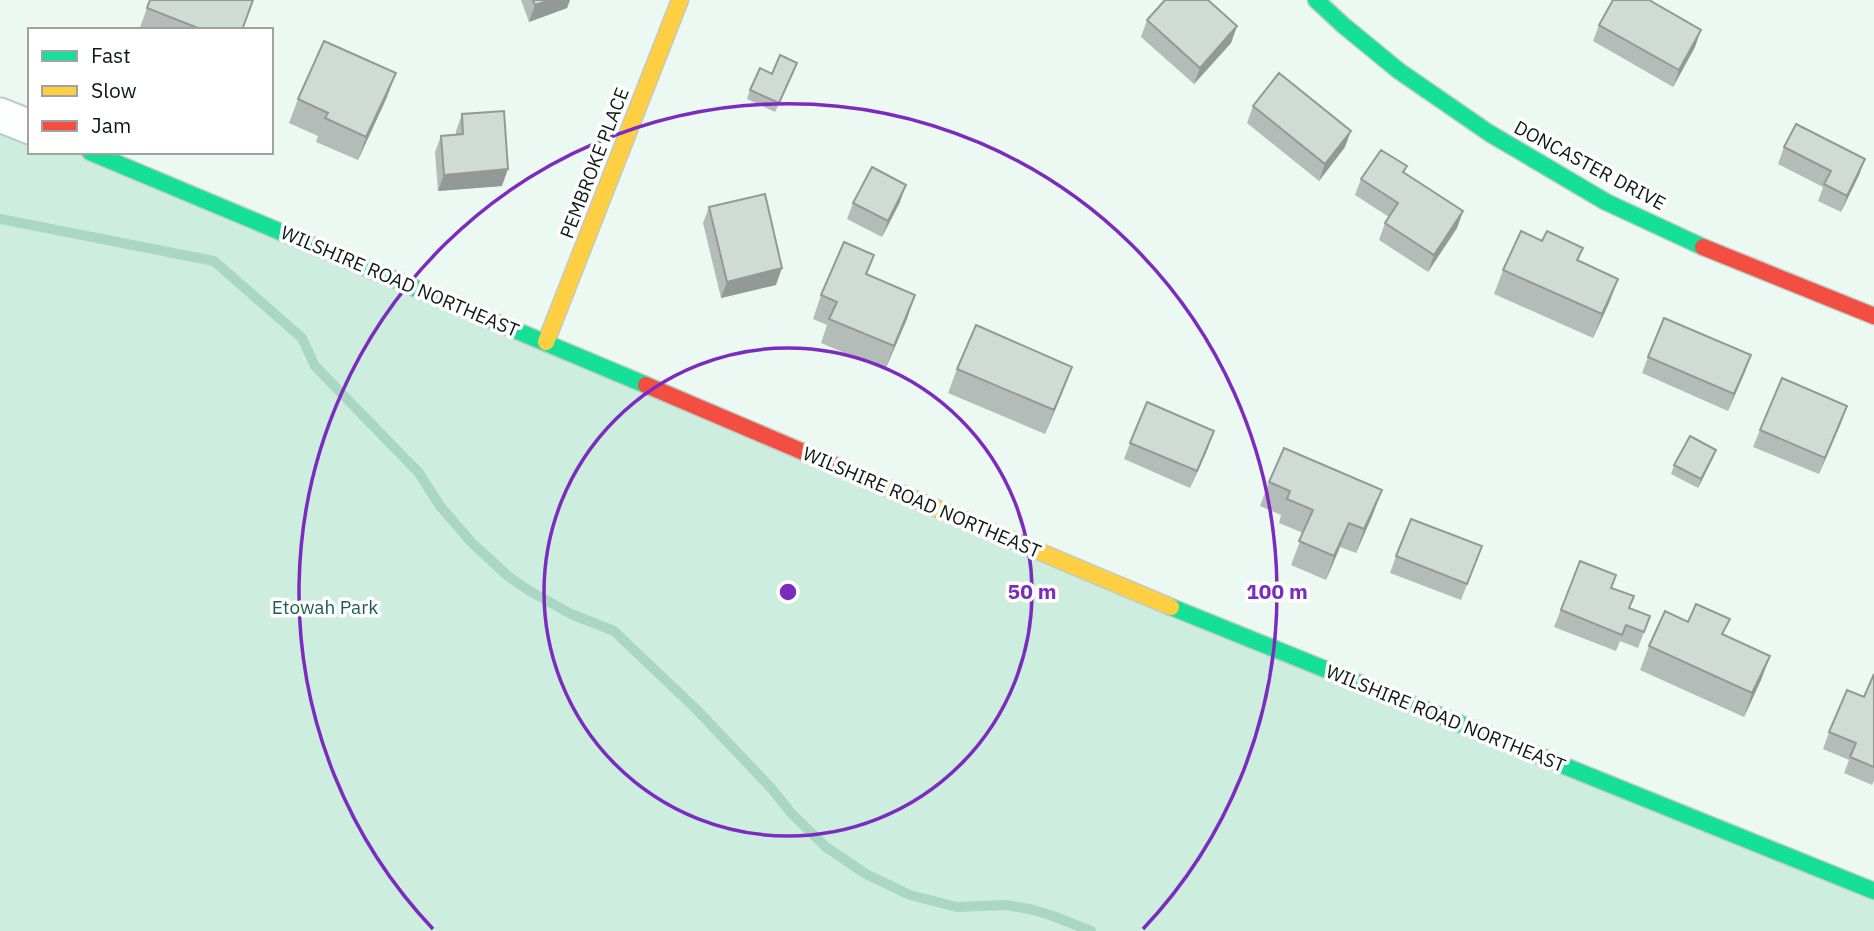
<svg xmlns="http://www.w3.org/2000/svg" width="1874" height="931" font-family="'IBM Plex Sans',sans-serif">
<rect width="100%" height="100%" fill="#ecf9f3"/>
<path fill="#cdedde" d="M0 119 30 132V152H79L1874 891V931H0Z"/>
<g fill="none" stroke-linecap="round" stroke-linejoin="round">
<path stroke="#aad7c3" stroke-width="10" d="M0 219 214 261 302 338 315 366 419 473 440 506 472 543 508 576 528 590 571 614 614 631 696 709 772 789 791 813 826 847 866 874 910 895 957 907 1005 905 1030 909 1053 916 1091 931"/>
<g stroke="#c0cbc6" stroke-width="37">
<path id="street" d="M0 115 30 127"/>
</g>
<g stroke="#c0cbc6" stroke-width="19">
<path id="fast" d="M1316 0 1343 25 1399 71 1489 133 1606 202 1703 247
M90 152 646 385
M1171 607 1874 891"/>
</g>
<g stroke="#c0cbc6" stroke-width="19">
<path id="slow" d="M546 342 680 0
M862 477 1171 607"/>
</g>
<g stroke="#c0cbc6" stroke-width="19">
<path id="jam" d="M1703 247 1874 316
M646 385 862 477"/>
</g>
<use href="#street" stroke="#fcfefd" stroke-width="33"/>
<use href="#fast" stroke="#16e098" stroke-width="16"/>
<use href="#slow" stroke="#ffcf43" stroke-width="16"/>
<use href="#jam" stroke="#f24e42" stroke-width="16"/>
</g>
<path fill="#b3bcb8" d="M150 0 243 30H139Z
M521 0H570L567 8 529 22Z
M1147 20 1237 26 1231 43 1194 84 1141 37Z
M1599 25 1695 47 1673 87 1593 41Z
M794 72 775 112 747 99 750 90 772 74Z
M387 97 358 160 316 142 318 136 289 123 298 99Z
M1253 106 1345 147 1319 181 1247 123Z
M462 114 502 186 438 191 435 152 441 136 456 135V131Z
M1784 147 1865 159 1859 175 1841 212 1818 201 1823 187 1778 164Z
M1407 166 1404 173 1463 211 1457 228 1428 272 1379 240 1385 223 1389 217 1355 195 1361 179Z
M900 202 882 237 847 219 853 203Z
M709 207 776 285 721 298 703 223Z
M1542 241 1583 248 1578 261 1618 279 1609 303 1593 338 1494 294 1503 270Z
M874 255 867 274 907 319 885 370 821 343 827 325 813 319 821 295Z
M1751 355 1728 411 1642 373 1648 357Z
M957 369 1063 391 1045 434 948 393Z
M1841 423 1819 474 1753 447 1760 430Z
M1130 443 1208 448 1190 488 1124 459Z
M1713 458 1698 488 1671 474 1674 465Z
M1269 482 1373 514 1356 553 1340 547 1326 580 1291 565 1303 533 1279 523 1281 515 1260 506Z
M1482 546 1461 600 1390 573 1396 556Z
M1580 561 1612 588 1630 608 1650 616 1638 648 1620 641 1616 651 1554 627Z
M1688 622 1724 635 1770 656 1761 680 1744 717 1640 670 1649 646Z
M1874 674V781L1872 785 1844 773 1849 760 1823 749 1829 732 1864 697Z"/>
<path fill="#929996" d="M550 0H570L567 8 529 22 535 5Z
M1237 26 1231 43 1194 84 1200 68Z
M1701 30 1695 47 1673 87 1679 70Z
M396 73 387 97 358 160 366 137Z
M1351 131 1345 147 1319 181 1325 164Z
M1865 159 1859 175 1841 212 1847 196Z
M508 169 502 186 438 191 444 175Z
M906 185 900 202 882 237 888 221Z
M1463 211 1457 228 1428 272 1434 255Z
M782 268 776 285 721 298 727 282Z
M1618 279 1609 303 1593 338 1602 314Z
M915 295 907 319 885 370 894 346Z
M1751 355 1745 372 1728 411 1734 394Z
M1072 367 1063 391 1045 434 1054 410Z
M1847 406 1841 423 1819 474 1825 458Z
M1214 431 1208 448 1190 488 1197 471Z
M1716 450 1713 458 1698 488 1701 479Z
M1382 490 1373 514 1356 553 1364 529Z
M1349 523 1340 547 1326 580 1334 556Z
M1770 656 1761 680 1744 717 1752 693Z"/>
<path fill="#d0dbd6" stroke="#929996" stroke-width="2" d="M150 0H253L242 30H203L147 8Z
M533 0H550L535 5Z
M1165 0H1208L1237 26 1200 68 1147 20Z
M1613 0H1649L1701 30 1679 70 1599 25Z
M324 41 396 73 366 137 325 118 328 113 298 99Z
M780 55 797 63 779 103 750 90 760 68 772 74Z
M1279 73 1351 131 1325 164 1253 106Z
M504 111 508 169 444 175 441 136 463 134 462 114Z
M1796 124 1865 159 1847 196 1824 184 1831 171 1784 147Z
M1381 150 1407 166 1403 172 1463 211 1434 255 1385 223 1398 203 1361 179Z
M872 167 906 185 888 221 853 203Z
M765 194 782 268 727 282 709 207Z
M1521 231 1542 241 1547 231 1583 248 1577 260 1618 279 1602 314 1503 270Z
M844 242 874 255 866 274 915 295 894 346 829 319 837 302 821 295Z
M1664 318 1751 355 1734 394 1648 357Z
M976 325 1072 367 1054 410 957 369Z
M1782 378 1847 406 1825 458 1760 430Z
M1147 402 1214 431 1197 471 1130 443Z
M1690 436 1716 450 1701 479 1674 465Z
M1284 448 1382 490 1364 529 1349 523 1334 556 1299 541 1313 510 1287 499 1290 491 1269 482Z
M1411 519 1482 546 1467 584 1396 556Z
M1580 561 1616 575 1611 588 1634 596 1629 608 1650 616 1644 632 1626 625 1622 635 1561 610Z
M1696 604 1730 619 1722 634 1770 656 1752 693 1649 646 1665 611 1688 622Z
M1874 674V767L1850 757 1856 743 1829 732 1847 690 1864 697Z"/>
<g fill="none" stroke="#7b2cbf" stroke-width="3.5">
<circle cx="788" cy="592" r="244"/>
<path d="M433 929A489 489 0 1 1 1143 929"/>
</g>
<g text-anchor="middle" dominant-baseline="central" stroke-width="7" stroke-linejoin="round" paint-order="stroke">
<g font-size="19" fill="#101a15" stroke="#fff">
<text transform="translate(594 163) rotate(-69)">PEMBROKE PLACE</text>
<text transform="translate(1590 165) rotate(28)">DONCASTER DRIVE</text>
<text transform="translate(400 281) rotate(23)">WILSHIRE ROAD NORTHEAST</text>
<text transform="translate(922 502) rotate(23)">WILSHIRE ROAD NORTHEAST</text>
<text transform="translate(1446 718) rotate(22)">WILSHIRE ROAD NORTHEAST</text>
</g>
<g font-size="19" fill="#195f46" stroke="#fff">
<text x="325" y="607">Etowah Park</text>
</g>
</g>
<circle cx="788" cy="592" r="10" fill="#7b2cbf" stroke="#fff" stroke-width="3.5"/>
<g font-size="21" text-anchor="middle" font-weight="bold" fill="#7b2cbf" stroke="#fff" stroke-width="7" stroke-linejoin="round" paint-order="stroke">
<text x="1032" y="599">50 m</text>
<text x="1277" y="599">100 m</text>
</g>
<rect x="28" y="28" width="245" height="126" fill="#ffffff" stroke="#9fa3a1" stroke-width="2"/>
<rect x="42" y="51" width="35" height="10" fill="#16e098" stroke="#9fa3a1" stroke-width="2"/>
<text x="91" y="63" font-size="21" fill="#101a15">Fast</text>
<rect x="42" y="86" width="35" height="10" fill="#ffcf43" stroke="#9fa3a1" stroke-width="2"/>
<text x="91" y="98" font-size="21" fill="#101a15">Slow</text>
<rect x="42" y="121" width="35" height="10" fill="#f24e42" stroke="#9fa3a1" stroke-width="2"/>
<text x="91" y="133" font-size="21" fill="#101a15">Jam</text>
</svg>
